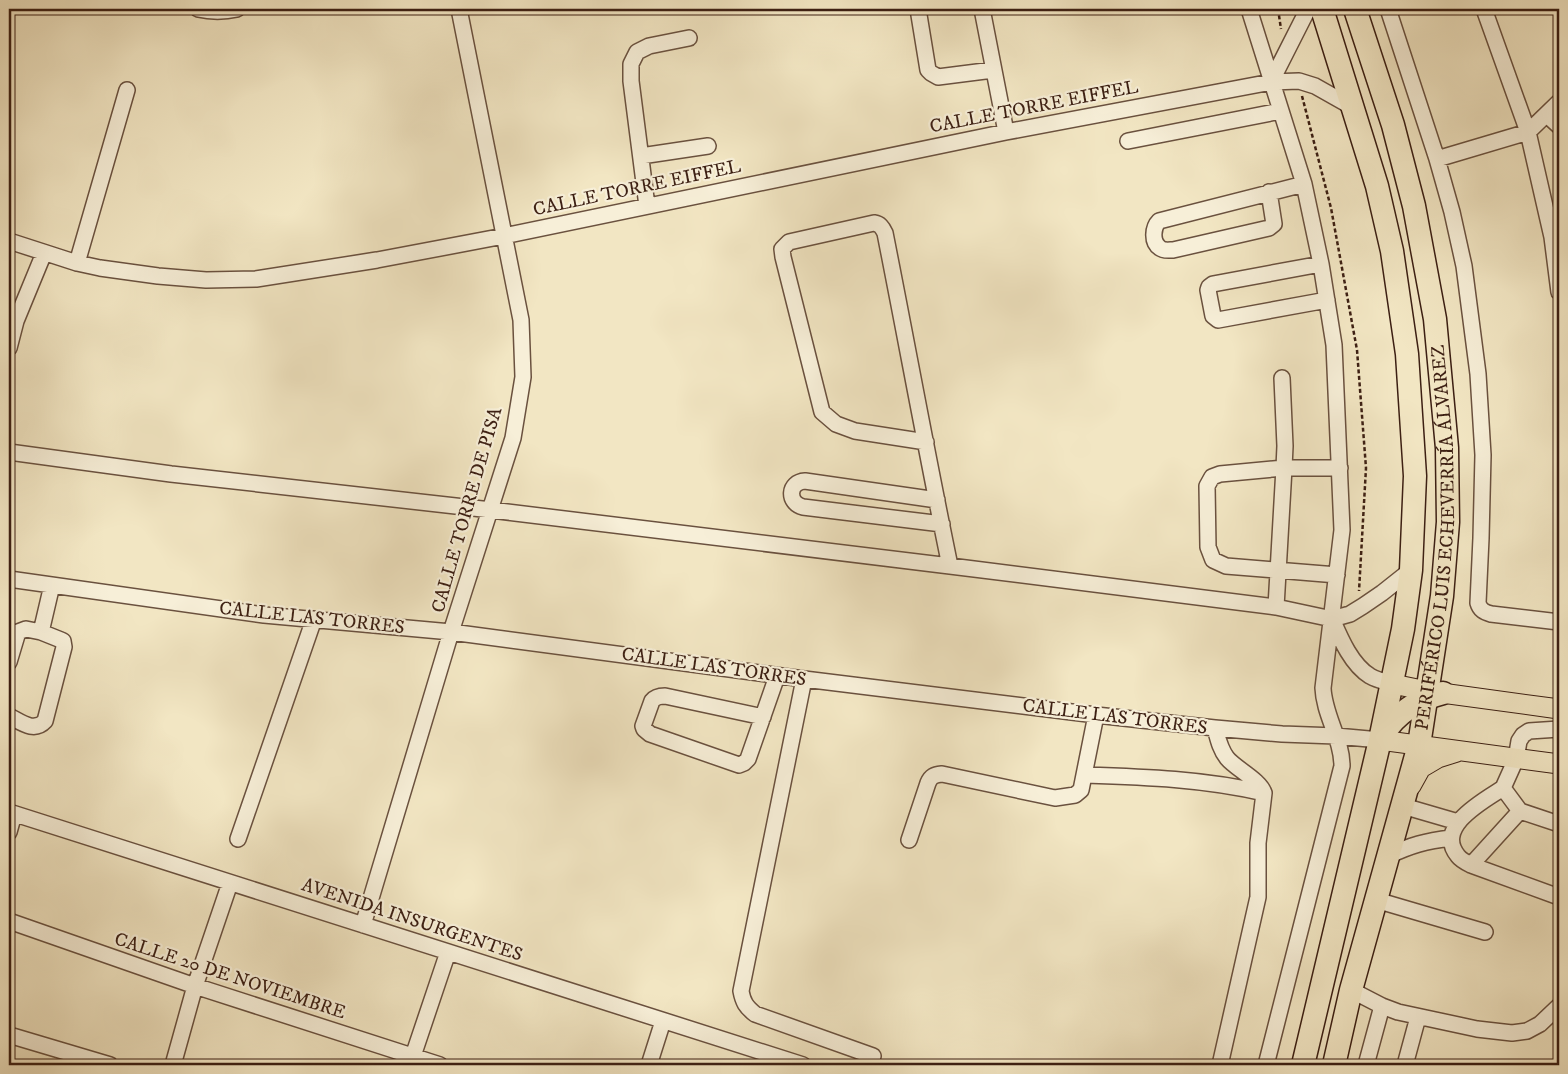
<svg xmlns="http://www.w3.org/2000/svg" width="1568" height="1074" font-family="'IM FELL DW Pica',serif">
<rect width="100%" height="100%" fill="#f2e6c3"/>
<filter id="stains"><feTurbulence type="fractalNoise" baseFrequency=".004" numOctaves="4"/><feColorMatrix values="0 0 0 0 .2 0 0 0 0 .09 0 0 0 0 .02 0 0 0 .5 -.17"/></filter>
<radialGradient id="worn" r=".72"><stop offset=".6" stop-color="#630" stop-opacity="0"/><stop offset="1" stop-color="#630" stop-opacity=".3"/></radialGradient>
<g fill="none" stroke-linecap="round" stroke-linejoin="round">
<g stroke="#6a513f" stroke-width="18">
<path id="minor" d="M198 9C211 12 224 12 237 9
M918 9 928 70 931 73 938 77 993 70
M982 9 1006 132
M1249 9 1304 184 1321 264 1334 345 1342 530 1323 688C1324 715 1342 739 1342 766L1266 1065
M1388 9 1437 159 1452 212 1464 266 1478 374 1483 455 1481 538 1478 603C1480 610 1484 612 1491 614L1559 622
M1484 9 1528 132 1552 237 1559 292
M1271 82 1308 9
M1547 115 1559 126
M1128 141 1281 111
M641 156 708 146
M1437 159 1528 132 1559 102
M1269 192 1274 224 1269 228 1173 250C1169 250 1163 251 1160 248 1151 242 1153 227 1159 221L1304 184
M647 206 631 81V64L637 52 649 46 689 38
M9 241 77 263 100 268 158 276 206 280 256 279 377 260 504 236 1006 132 1271 82 1299 81 1315 86 1354 108
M77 263 127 90
M1321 264 1213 284 1209 287 1208 290 1213 316 1218 320 1327 300
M9 348 16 321 44 253
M926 442 855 431 836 424 822 412 783 257 782 249 789 242 874 223C880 224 882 227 885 233 907 344 927 455 950 566
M9 452 171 474 491 510 950 566 1276 607 1332 619 1350 614 1363 606 1382 593 1411 570
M937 500 805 481C788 482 787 503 803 507L942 524
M1337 575 1226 566 1213 560 1208 547 1207 486 1212 477 1220 474 1284 468H1340
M9 579 264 615 451 632 804 679 1096 715 1215 728 1282 734 1336 736 1380 740
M1276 607 1284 468 1285 446 1282 378
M1333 621C1341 640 1352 665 1370 676 1377 680 1386 682 1393 684
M9 662 18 632 26 629 41 632
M804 679 741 991C743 1002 746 1007 755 1014L873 1056
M9 716C21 722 34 733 45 721L64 647 63 641 61 640 41 632 52 585
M763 717 665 696C659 696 655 697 652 701L643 726 644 729 650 734 739 765 744 763 748 759 777 676
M1215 728C1218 739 1220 749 1227 758 1236 769 1260 780 1264 793L1258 843V897L1220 1065
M1559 729 1529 731 1523 735 1519 741 1516 759 1503 788 1520 811 1559 824
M1085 775C1145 777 1205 779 1264 793
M1503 788C1483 801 1434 827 1458 856 1461 860 1467 863 1471 865L1559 897
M1403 806 1458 822
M9 812 803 1065
M9 832 14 814
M238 839 314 619
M909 840 928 783C931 776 934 775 942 774L1055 798 1075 795 1081 790 1096 715
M1388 856C1411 845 1426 841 1451 838
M1471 865 1520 811
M1376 900 1485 932
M9 921 195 986 440 1065
M363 925 451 632 513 438 523 377 521 320 459 9
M1351 990 1382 1006 1398 1012 1477 1029 1512 1033 1527 1031 1540 1024 1559 1006
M9 1035 110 1065
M173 1065 195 986 230 883
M410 1065 448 952
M649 1065 663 1021
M1366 1065 1382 1006
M1405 1065 1418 1017"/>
</g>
<g stroke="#3c1f13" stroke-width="21">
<path id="major" d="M1393 684 1427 691 1559 709
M1380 740 1559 764
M1411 786 1421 768 1438 758 1457 752"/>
</g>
<g stroke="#3c1f13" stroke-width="25">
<g id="highway">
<path d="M1383 735C1396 713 1419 699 1443 693"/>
<path d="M1303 1065 1380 740 1403 629 1411 570 1415 476 1407 354 1392 251 1377 186 1322 9"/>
<path id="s1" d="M1334 1065 1351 990 1419 745 1442 596 1448 522 1447 448 1435 319 1414 206 1393 125 1355 9"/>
</g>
</g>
<path stroke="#3c1f13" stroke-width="2.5" stroke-dasharray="4 2.5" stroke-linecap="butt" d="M1278 9 1281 29
M1302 96 1331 208 1357 350 1366 468 1359 591"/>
<use href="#minor" stroke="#f7efd8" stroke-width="15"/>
<use href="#major" stroke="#f2e6c3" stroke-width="19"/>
<use href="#highway" stroke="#f2e6c3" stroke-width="22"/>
</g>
<g text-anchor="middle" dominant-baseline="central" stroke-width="4.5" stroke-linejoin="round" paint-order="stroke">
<g font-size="19" fill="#3c1f13" stroke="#f7efd8">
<text transform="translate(1034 107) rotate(-11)">CALLE TORRE EIFFEL</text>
<text transform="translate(637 188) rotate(-12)">CALLE TORRE EIFFEL</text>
<text transform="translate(467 510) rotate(-74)">CALLE TORRE DE PISA</text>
<text stroke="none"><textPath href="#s1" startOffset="540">PERIFÉRICO LUIS ECHEVERRÍA ÁLVAREZ</textPath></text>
<text transform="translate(312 618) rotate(6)">CALLE LAS TORRES</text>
<text transform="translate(714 667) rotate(8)">CALLE LAS TORRES</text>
<text transform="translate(1115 717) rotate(7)">CALLE LAS TORRES</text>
<text transform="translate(412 920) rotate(18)">AVENIDA INSURGENTES</text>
<text transform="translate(230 976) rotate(18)">CALLE 20 DE NOVIEMBRE</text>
</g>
</g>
<rect width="1568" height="1074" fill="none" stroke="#f2e6c3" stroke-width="30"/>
<rect x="10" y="10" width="1548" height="1054" fill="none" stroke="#3c1f13" stroke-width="2.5"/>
<rect x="15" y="15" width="1538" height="1044" fill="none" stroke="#3c1f13"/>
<rect width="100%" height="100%" filter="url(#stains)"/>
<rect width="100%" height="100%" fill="url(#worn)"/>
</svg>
